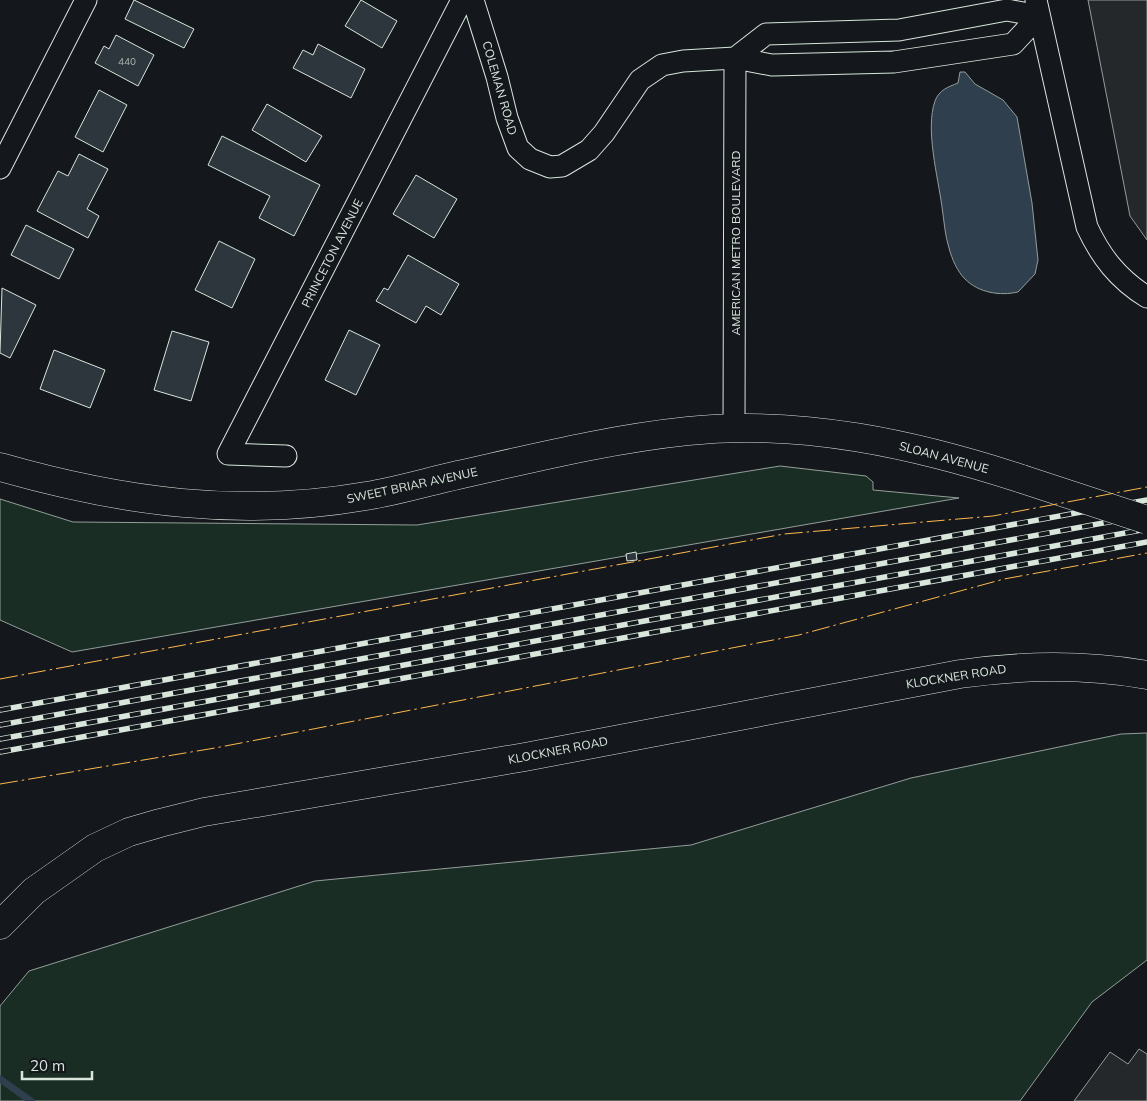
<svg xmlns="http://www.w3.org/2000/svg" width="1147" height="1101" font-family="Mulish,sans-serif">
<rect width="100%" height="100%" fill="#14181c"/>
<path fill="#1a2d24" stroke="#939e99" d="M780 466 866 476 873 482V490L959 498 72 652 0 620V499L73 522 417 525Z
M1147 733V960L1092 1002 1020 1101H0V1006L29 971 315 881 691 845 911 778 1121 734Z"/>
<path fill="#24282b" stroke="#939e99" d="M1088 0H1147V240L1130 216Z
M1139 1049 1147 1054V1101H1074L1110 1052 1128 1064Z"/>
<path fill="#2f3f4d" stroke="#939e99" d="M960 72H965L975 84 1003 100 1017 117 1032 203 1038 260 1035 274 1018 292C1000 296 979 293 965 279 957 271 952 259 949 248 945 236 944 220 942 207 938 177 925 129 935 101 939 90 948 87 958 83Z"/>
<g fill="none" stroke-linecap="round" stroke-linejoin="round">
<path stroke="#2f3f4d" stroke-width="7" d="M0 1079 31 1101"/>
</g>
<path fill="#2c363c" stroke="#d8e6dc" d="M134 0 194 29 184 48 125 19Z
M361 0 397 21 382 48 345 26Z
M116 35 154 55 138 86 95 63 104 46 109 49Z
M318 44 365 69 351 98 293 68 303 50 313 55Z
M99 90 127 105 103 152 75 137Z
M267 104 322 136 306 162 252 130Z
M222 136 320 185 294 236 259 218 270 196 208 165Z
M79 154 108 169 87 209 99 216 88 238 37 211 58 171 68 176Z
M416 175 457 199 434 238 393 214Z
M26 225 74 249 59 279 11 255Z
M219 241 255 259 232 308 195 290Z
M408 255 459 284 441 315 426 306 416 323 376 301 384 288 388 290Z
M2 288 36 305 10 358 0 353Z
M349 330 380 345 356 395 325 380Z
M172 331 209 342 191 401 154 390Z
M54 350 105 370 90 408 40 389Z
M636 552 637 560 627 561 626 554Z"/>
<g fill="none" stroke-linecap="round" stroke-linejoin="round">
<g stroke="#d8e6dc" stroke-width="23">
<path id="minor" d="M473 0 497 77 507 118 518 148 530 159 550 167 562 166 589 150 604 133 640 80 662 65 683 61 735 58 772 65 894 62 1013 44 1039 16
M1036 0 1087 227C1101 257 1118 279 1147 297
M735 58 766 34 899 30 1007 10 1039 16
M0 168 86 0
M734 429 735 58
M286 456 228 454 462 0"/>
</g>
<g stroke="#d8e6dc" stroke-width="29">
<path id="secondary" d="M0 467C122 502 240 518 366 496 397 491 427 482 458 475 534 458 610 439 688 431 801 419 915 444 1022 479
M0 925 34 891 95 848 129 832 160 823 204 812 525 757 960 674C1023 665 1084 664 1147 675"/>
</g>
<use href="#minor" stroke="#14181c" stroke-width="21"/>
<use href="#secondary" stroke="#14181c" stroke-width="28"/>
<g stroke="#d8e6dc" stroke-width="5.5">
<path id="rail" d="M0 710 1147 500
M0 725 1147 515
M0 739 1147 529
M0 752 1147 542"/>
</g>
<use href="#rail" stroke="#14181c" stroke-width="4" stroke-dasharray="11" stroke-linecap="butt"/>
<g stroke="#d8e6dc" stroke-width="29" stroke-linecap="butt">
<path id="secondary-bridge" d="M1022 479 1147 520"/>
</g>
<use href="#secondary-bridge" stroke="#14181c" stroke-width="28"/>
<path stroke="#ffb74d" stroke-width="1" stroke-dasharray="18 4 2.5 4" stroke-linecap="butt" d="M0 679 784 534 993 516 1147 487
M0 784 215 748 799 635 1004 579 1147 553"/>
</g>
<g text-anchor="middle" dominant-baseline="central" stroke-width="4" stroke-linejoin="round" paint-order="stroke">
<g font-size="10" fill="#adbab4">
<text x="127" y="61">440</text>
</g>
<g font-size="12" fill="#d8e6dc" stroke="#14181c">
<text transform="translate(500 88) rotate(74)">COLEMAN ROAD</text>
<text transform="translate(735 243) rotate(-90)">AMERICAN METRO BOULEVARD</text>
<text transform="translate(332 253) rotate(-63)">PRINCETON AVENUE</text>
<text transform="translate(944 457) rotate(15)">SLOAN AVENUE</text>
<text transform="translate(412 485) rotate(-12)">SWEET BRIAR AVENUE</text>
<text transform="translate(956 676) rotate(-9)">KLOCKNER ROAD</text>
<text transform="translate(558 750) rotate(-11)">KLOCKNER ROAD</text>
</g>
</g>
<path d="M22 1071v8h70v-8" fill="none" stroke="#d8e6dc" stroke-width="2.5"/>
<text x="30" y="1071" font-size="15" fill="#d8e6dc" stroke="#14181c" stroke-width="4" paint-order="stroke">20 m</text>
</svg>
